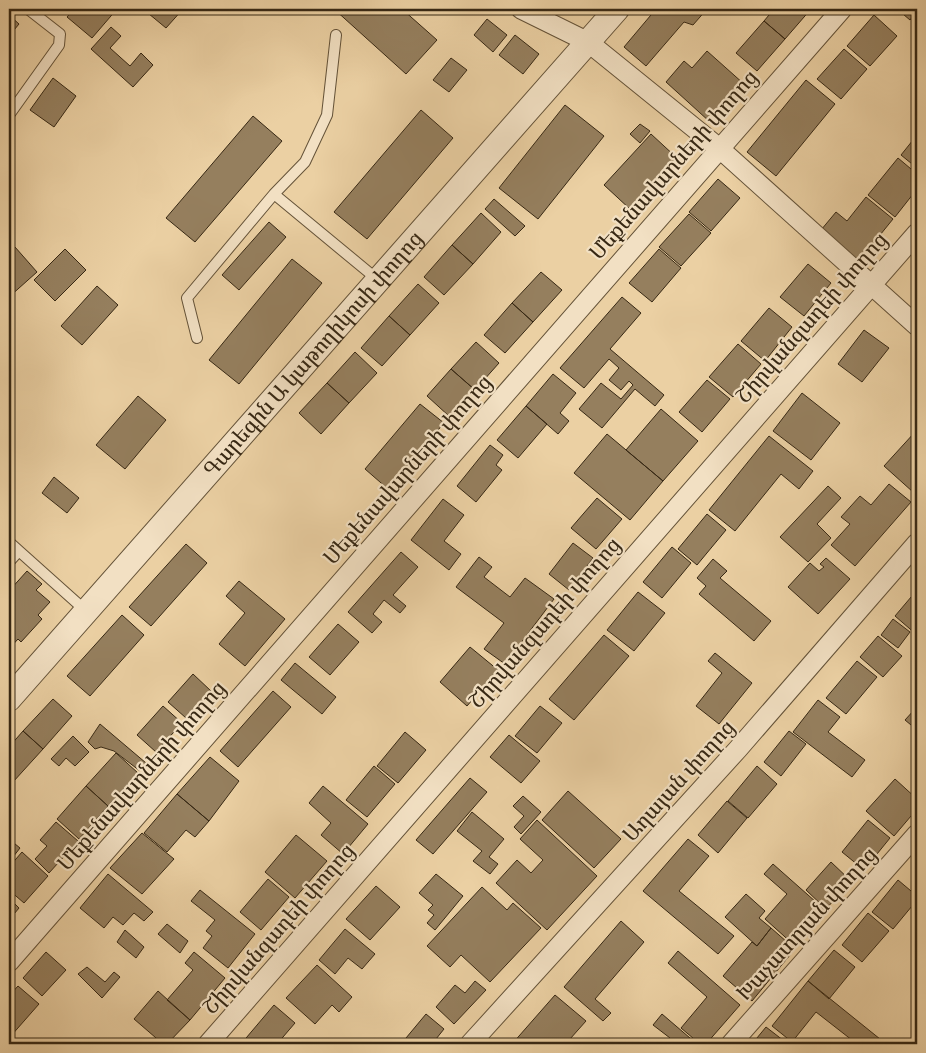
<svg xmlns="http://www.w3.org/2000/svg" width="926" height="1053" font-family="'IM FELL Double Pica','Noto Serif Armenian',serif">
<rect width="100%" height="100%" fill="#ebd0a3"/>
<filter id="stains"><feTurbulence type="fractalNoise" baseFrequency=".004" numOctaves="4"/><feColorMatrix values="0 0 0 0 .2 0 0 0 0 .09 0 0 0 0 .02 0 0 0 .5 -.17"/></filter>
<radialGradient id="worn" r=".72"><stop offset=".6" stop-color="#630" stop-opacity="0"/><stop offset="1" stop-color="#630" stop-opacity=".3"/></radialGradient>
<path fill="#957f5e" stroke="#372814" d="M74 9H117L92 38 67 17Z
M143 9H183L166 28Z
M334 9H402L437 40 406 74Z
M656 9H707L693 25 684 22 646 66 624 47Z
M774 9H811L785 39 764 21Z
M897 9H917V11L910 20Z
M9 15 19 24 9 36Z
M874 15 897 36 870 66 847 46Z
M487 19 507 35 493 52 474 35Z
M764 21 785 39 757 71 736 53Z
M111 27 121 36 110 48 130 66 141 53 153 65 133 87 91 49Z
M515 35 539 54 523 74 499 55Z
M844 49 867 69 841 99 817 79Z
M707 51 744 84 710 122 666 82 684 61 692 68Z
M451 58 467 70 449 92 433 80Z
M53 78 76 96 54 127 30 110Z
M806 80 835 104 776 176 747 152Z
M565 105 604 136 538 219 499 188Z
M421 110 453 138 367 239 334 212Z
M253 116 282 141 195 242 166 218Z
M640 124 650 131 640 143 630 134Z
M651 134 677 158 631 210 604 185Z
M917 135V168L901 155Z
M898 158 917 174V189L895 217 868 195Z
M718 179 740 198 711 231 689 212Z
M866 197 893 219 859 261 821 230 836 212 847 221Z
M494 199 525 226 515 236 485 209Z
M481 213 501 232 473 264 452 245Z
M689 214 711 233 681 266 659 247Z
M269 222 286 237 239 290 222 275Z
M452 245 473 264 444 295 424 277Z
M15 247 37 272 9 297V252Z
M65 249 86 270 55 301 34 280Z
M659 249 681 268 652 302 629 283Z
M292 259 322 283 239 384 209 360Z
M808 264 831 283 804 316 780 297Z
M541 272 562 290 533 322 512 303Z
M418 284 439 303 410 335 389 316Z
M97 286 118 305 82 345 61 326Z
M622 297 641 313 610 349 664 395 655 406 635 389 602 428 579 409 601 383 621 399 633 385 629 381 621 390 609 380 619 368 609 359 584 388 560 368Z
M512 303 533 322 505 353 484 335Z
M769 308 792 327 765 361 741 341Z
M389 316 410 335 382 366 361 348Z
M864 330 889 348 862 382 838 364Z
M476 342 499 363 475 390 451 369Z
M738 344 761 364 733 397 709 377Z
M355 352 377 373 349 403 327 383Z
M451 369 475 390 450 417 427 396Z
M553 374 576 393 560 413 569 421 558 434 526 406Z
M707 380 730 399 702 432 679 412Z
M327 383 349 403 321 434 299 413Z
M802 393 840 423 811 460 773 431Z
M138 396 166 420 125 469 96 445Z
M420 404 444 423 388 489 365 469Z
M526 406 547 424 518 458 497 440Z
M661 409 698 441 663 481 626 450Z
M915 432 917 434V488L913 492 884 466Z
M607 434 663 481 630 520 574 473Z
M769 436 813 471 799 489 781 474 735 531 709 510Z
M490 445 503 455 496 465 502 470 476 502 457 486Z
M54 477 79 498 67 513 42 493Z
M889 484 911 502 855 566 831 545 850 524 841 517 860 496 871 505Z
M828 486 841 498 817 524 831 538 808 562 780 537Z
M597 498 622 519 596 549 571 528Z
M443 499 464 515 444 541 461 554 449 570 411 540Z
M707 514 726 530 697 565 678 549Z
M573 543 593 558 569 590 549 574Z
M186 544 207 563 151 626 129 607Z
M672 547 691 563 662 598 643 582Z
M401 552 418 567 393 595 406 606 400 613 384 600 373 614 382 622 372 633 348 612Z
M479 557 492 567 484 577 510 597 525 578 554 599 505 664 484 649 504 623 456 587Z
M826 558 850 579 818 614 788 587 810 563 819 571 824 567 820 564Z
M713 559 727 571 720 578 771 621 754 641 699 594 706 586 697 578Z
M27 571 42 584 36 590 50 602 38 615 42 619 21 642 18 639 9 649V591Z
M239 581 285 619 245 666 219 644 245 613 226 596Z
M917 590V635L895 616Z
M638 592 665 613 634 651 607 630Z
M122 615 144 635 90 696 67 676Z
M893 619 910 632 898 648 881 635Z
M338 624 359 642 330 675 309 657Z
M604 635 629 656 574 720 549 699Z
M878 636 902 656 883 677 860 657Z
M470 647 498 670 467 706 440 682Z
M715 653 752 683 719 724 696 706 722 673 708 661Z
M857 661 877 677 846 714 826 698Z
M295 663 336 697 322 714 281 680Z
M193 674 211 691 186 718 168 702Z
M273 691 291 707 238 767 220 751Z
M53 699 72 716 43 749 23 731Z
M818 700 840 717 828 732 865 760 852 777 793 732Z
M163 706 182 723 156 752 137 735Z
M540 706 562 723 537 753 515 736Z
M915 709 917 711V730L905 720Z
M100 724 146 763 140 771 114 751 101 747 95 749 88 742Z
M23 731 43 749 13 782 9 778V747Z
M789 731 806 744 781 776 764 762Z
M405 732 426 750 398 783 377 766Z
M509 735 540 761 521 783 490 757Z
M73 736 89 752 75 766 66 758 59 766 51 759Z
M116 753 138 773 108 806 86 786Z
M210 757 239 781 209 821 177 794Z
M374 766 395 784 367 817 346 800Z
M757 766 777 784 748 818 728 801Z
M470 778 487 792 433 854 416 840Z
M895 779 917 799V809L894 836 866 811Z
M86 786 108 806 79 839 57 819Z
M323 786 368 824 343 854 321 835 331 823 309 803Z
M568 791 621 839 594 868 542 820Z
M177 794 209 821 195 837 186 830 167 852 144 833Z
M523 796 541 812 521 834 514 827 524 816 513 806Z
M727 801 747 818 718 853 698 835Z
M472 812 504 839 489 857 498 864 490 874 473 861 482 851 457 831Z
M537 820 597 876 547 930 496 883 517 860 531 873 543 860 520 839Z
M868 820 890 838 864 870 842 852Z
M56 822 78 841 49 873 35 859 47 846 40 840Z
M142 833 174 859 142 894 110 868Z
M296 835 327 861 295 898 265 872Z
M9 839 20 848 13 857 9 854Z
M688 839 709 856 679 891 734 936 718 954 643 891Z
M22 852 48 876 24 903 9 890V867Z
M831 862 851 881 826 909 806 890Z
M773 864 825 910 794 945 765 919 787 894 764 874Z
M108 874 153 912 144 921 134 913 123 925 113 917 104 928 80 908Z
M436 874 463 896 435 930 427 923 434 915 428 910 433 905 419 893Z
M268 879 289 897 261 930 240 912Z
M898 880 917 896V900L893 929 872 912Z
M376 886 400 907 370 940 346 919Z
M482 887 507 910 513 903 541 928 490 982 461 955 450 967 427 946Z
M200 890 255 934 228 968 203 948 212 936 206 931 215 920 191 901Z
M746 894 765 911 759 918 771 928 757 946 725 917Z
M9 898 19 908 9 920Z
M868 913 889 931 862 962 842 945Z
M621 921 644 942 595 999 611 1013 603 1021 564 987Z
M167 924 188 941 180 953 158 934Z
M771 928 795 949 752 1001 723 976 752 942 757 946Z
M345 929 375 954 362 969 348 958 335 974 319 960Z
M125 930 144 947 136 958 117 942Z
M834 950 855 967 829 999 808 981Z
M678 951 740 1005 706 1044H700L681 1028 707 997 668 963Z
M46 952 66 970 42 996 23 978Z
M194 952 225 978 190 1020 167 1000 193 970 185 963Z
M317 965 352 997 339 1012 332 1005 315 1024 286 998Z
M87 967 105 982 114 972 120 977 102 998 78 974Z
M475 981 486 990 454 1024 436 1007 455 985 465 993Z
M808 981 880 1039 875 1044H857L816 1012 792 1042 772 1026Z
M18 986 39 1004 10 1037 9 996Z
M158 991 190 1020 167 1044H163L134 1019Z
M555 995 586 1021 570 1039 576 1044H512Z
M274 1005 295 1023 277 1044H241Z
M426 1014 444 1029 432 1044H401Z
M662 1014 697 1044H664L670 1038 653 1025Z
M766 1027 788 1044H752Z"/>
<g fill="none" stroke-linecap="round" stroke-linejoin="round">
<g stroke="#645238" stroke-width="12">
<path id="service" d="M9 115 59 45 60 34 28 9
M274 194 305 162 327 115 336 35
M197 338 187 298 274 194 378 280
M9 542 19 551
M9 562 19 551 86 611"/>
</g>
<g stroke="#645238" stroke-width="21">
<path id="minor" d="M521 9 588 42 719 148 917 326
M9 962 842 9
M208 1044 917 233
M470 1044 738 749 917 543
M731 1044 917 834"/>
</g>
<g stroke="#645238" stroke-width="26">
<g id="tertiary">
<path id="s1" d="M9 699 617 9"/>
</g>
</g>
<use href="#service" stroke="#f2e0c3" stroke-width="10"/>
<use href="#minor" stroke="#f2e0c3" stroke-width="19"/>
<use href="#tertiary" stroke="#f2e0c3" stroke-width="24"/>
</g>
<g text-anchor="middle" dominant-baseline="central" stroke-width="4.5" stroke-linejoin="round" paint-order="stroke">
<g font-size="21" fill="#372814" stroke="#f2e0c3">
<text transform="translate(674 165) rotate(-49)">Մեքենավարների փողոց</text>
<text transform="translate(812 318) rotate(-49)">Շիրվանզադեի փողոց</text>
<text stroke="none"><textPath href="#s1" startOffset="460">Գարեգին Ա կաթողիկոսի փողոց</textPath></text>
<text transform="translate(408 470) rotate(-49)">Մեքենավարների փողոց</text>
<text transform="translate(545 623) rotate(-49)">Շիրվանզադեի փողոց</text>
<text transform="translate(142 776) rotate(-49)">Մեքենավարների փողոց</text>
<text transform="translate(679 781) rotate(-48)">Աղայան փողոց</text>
<text transform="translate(807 924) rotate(-48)">Խաչատրյան փողոց</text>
<text transform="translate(279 929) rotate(-49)">Շիրվանզադեի փողոց</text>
</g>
</g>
<rect width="926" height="1053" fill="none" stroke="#ebd0a3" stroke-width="30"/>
<rect x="10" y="10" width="906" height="1033" fill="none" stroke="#372814" stroke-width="2.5"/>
<rect x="15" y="15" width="896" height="1023" fill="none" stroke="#372814"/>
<rect width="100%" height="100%" filter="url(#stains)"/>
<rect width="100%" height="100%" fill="url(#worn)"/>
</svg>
